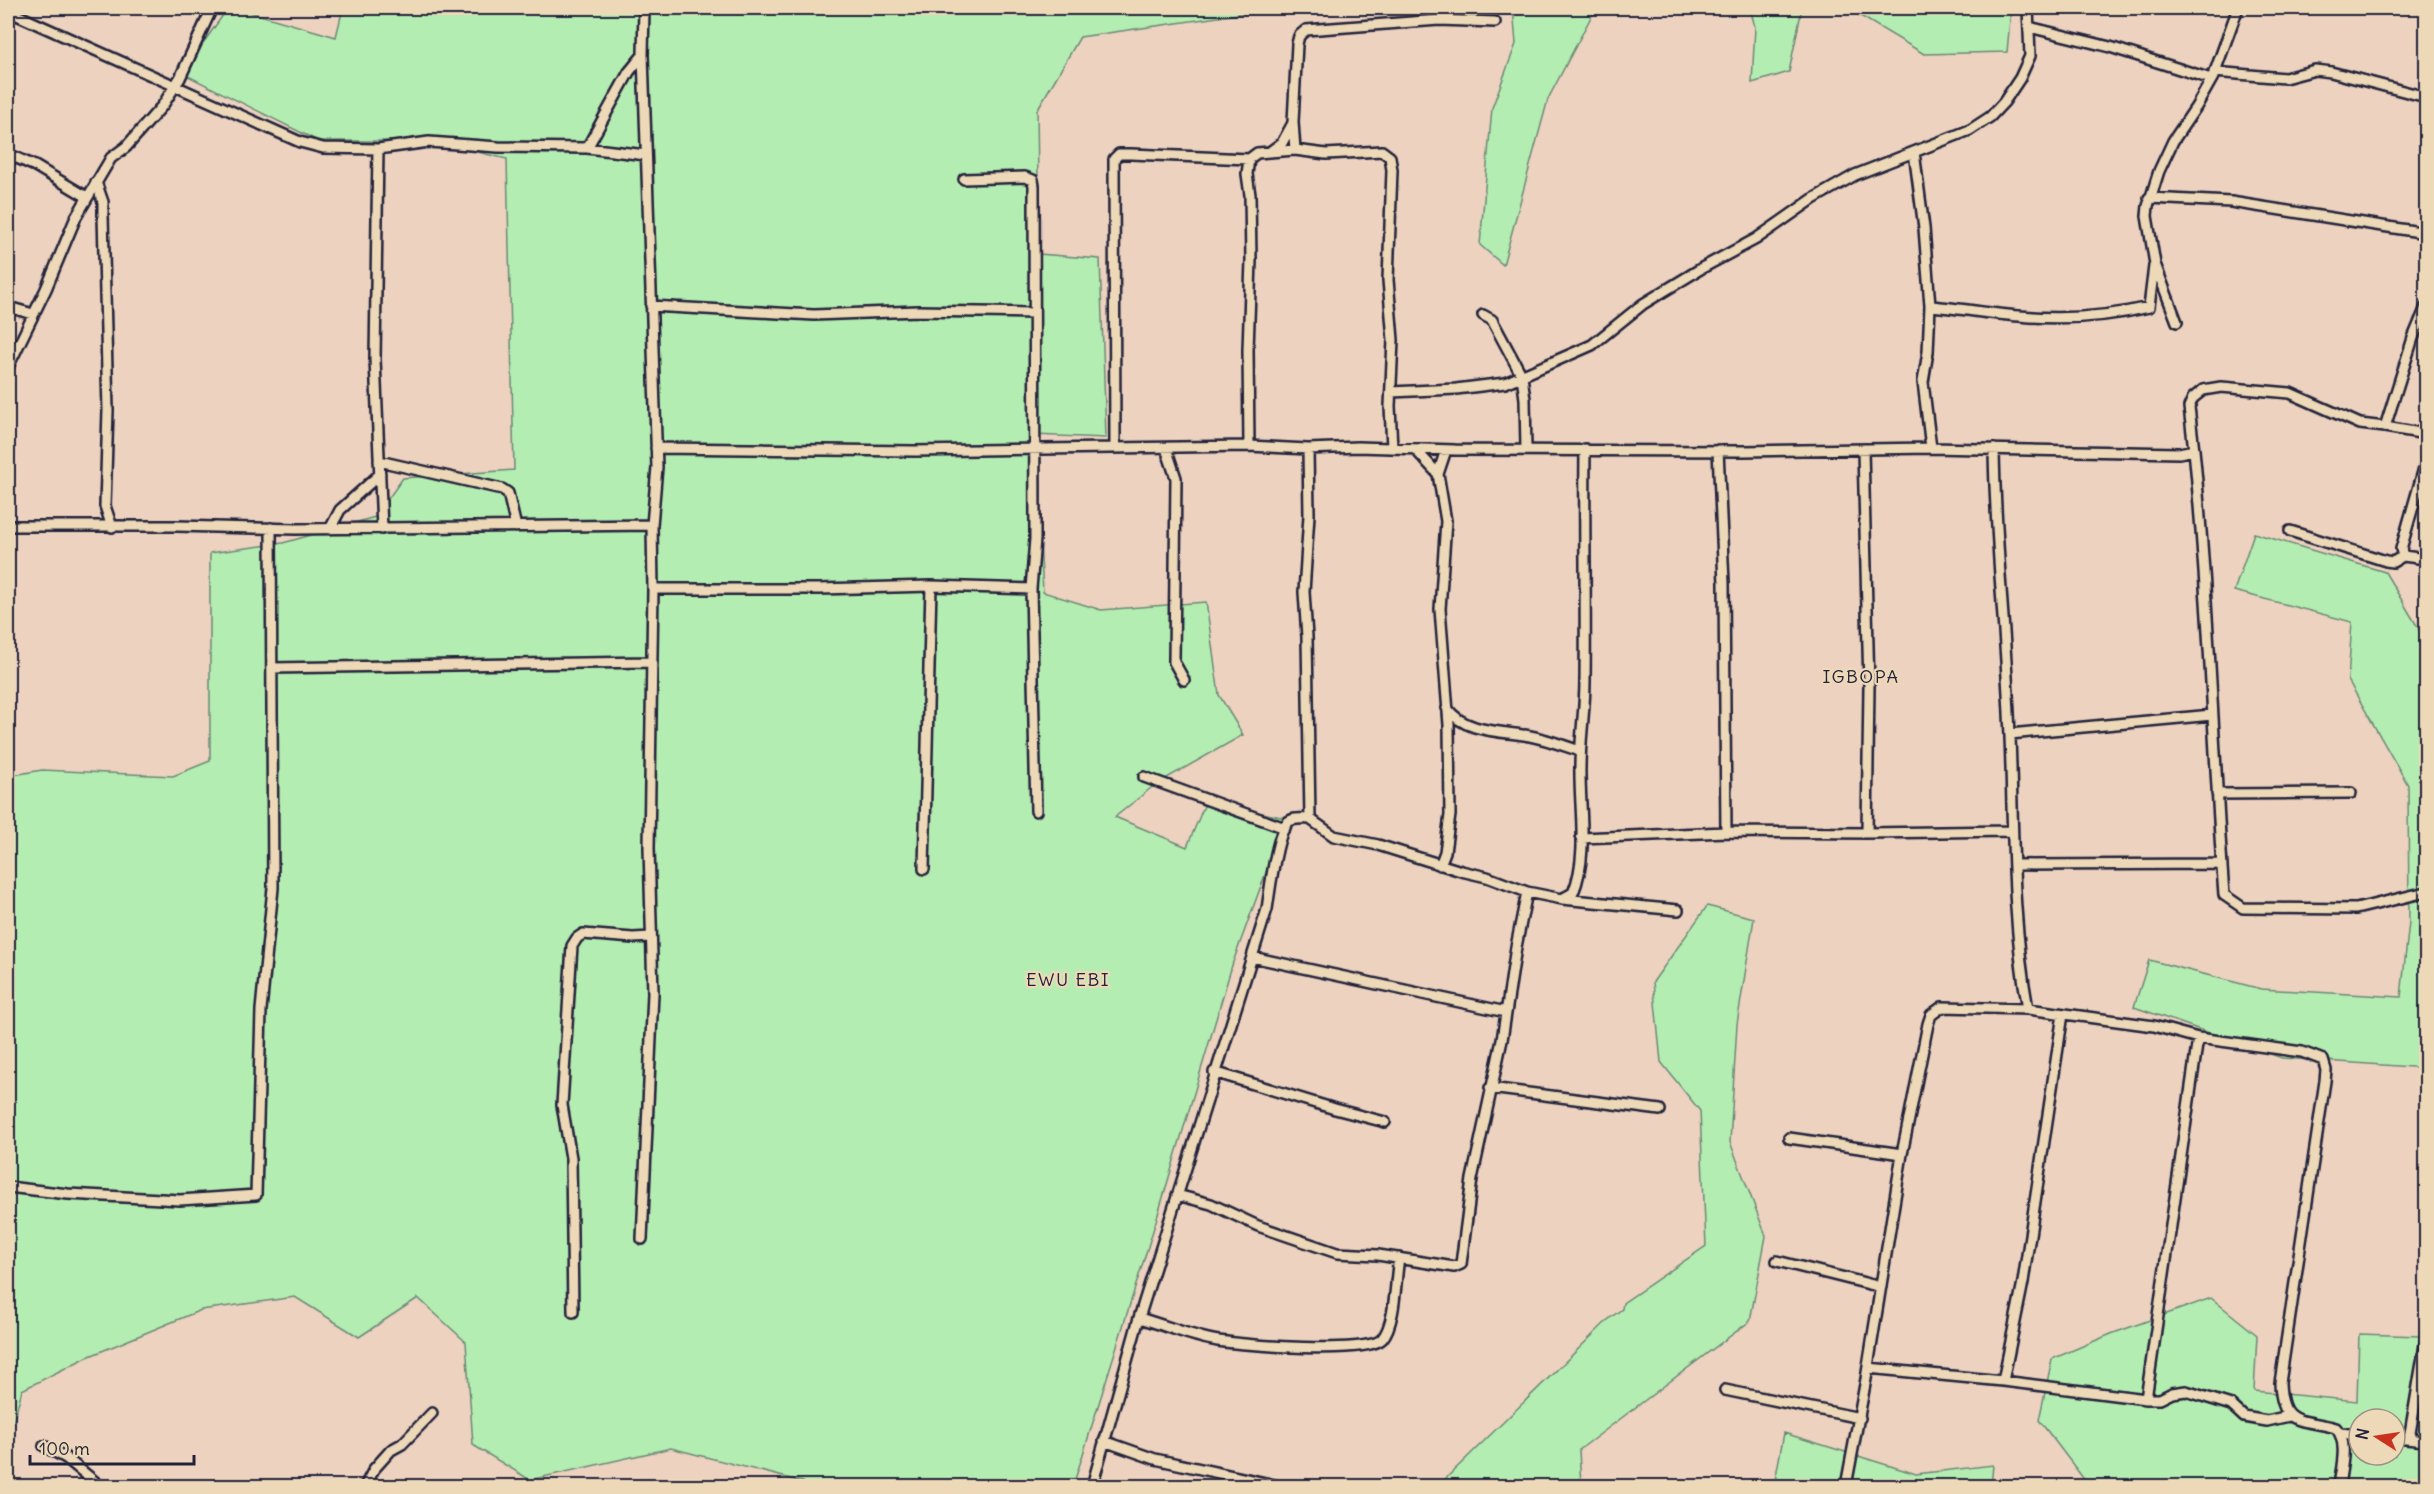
<svg xmlns="http://www.w3.org/2000/svg" width="2434" height="1494" font-family="Delius,sans-serif">
<rect width="100%" height="100%" fill="#ecd2bf"/>
<filter id="ink" filterUnits="userSpaceOnUse"><feTurbulence type="fractalNoise" baseFrequency=".0167" numOctaves="2"/><feDisplacementMap in="SourceGraphic" scale="12" xChannelSelector="R" yChannelSelector="G"/><feConvolveMatrix kernelMatrix="1 2 1 2 8 2 1 2 1" color-interpolation-filters="sRGB"/></filter>
<g filter="url(#ink)">
<path fill="#b4edb1" stroke="#6b8876" stroke-width="1.5" fill-rule="evenodd" d="M228 8H236L336 37 343 8H1281L1080 37 1037 110 1039 254 1100 259 1106 438 1034 435 1043 592 1101 610 1206 602 1219 695 1243 735 1156 784 1115 817 1187 847 1206 801 1286 818 1233 962 1156 1221 1073 1486H808L803 1482 671 1448 530 1480 473 1445 466 1342 418 1298 359 1337 295 1297 201 1310 85 1358 22 1390 8 1441V776L42 770 173 776 210 761V553L283 543 375 517 403 478 514 470 507 159 431 141H318L182 73Z
M1513 8H1610L1592 15 1548 99 1503 265 1480 245 1492 108 1516 44Z
M1750 8H1802L1789 72 1752 83 1755 27Z
M1847 8H2011L2007 52 1924 54Z
M2254 533 2385 572 2426 641V1068L2282 1058 2134 1007 2149 960 2261 989 2401 997 2409 922 2408 785 2348 680 2352 622 2234 591Z
M1707 906 1754 918 1737 1024 1730 1142 1766 1236 1750 1321 1579 1450 1581 1486H1438L1610 1318 1622 1309 1623 1303 1706 1246 1700 1111 1661 1062 1653 982Z
M2211 1298 2257 1335 2254 1391 2357 1401 2359 1334 2421 1336 2426 1302V1486H2089L2039 1420 2052 1359 2111 1334ZM2359 1419H2395V1455H2359Z
M1784 1433 1916 1474 1993 1465 1991 1486H1774Z"/>
<g fill="none" stroke-linecap="round" stroke-linejoin="round">
<g stroke="#22223b" stroke-width="14">
<path id="minor" d="M8 11 300 142 323 148 378 149 429 142 498 147 587 148 646 155
M2029 27 2110 47 2211 79
M2214 72 2285 78 2315 70 2331 72 2426 97
M587 148 629 72 643 55
M378 149 375 359 382 529
M1295 150 1293 122 1297 44 1299 36 1306 30 1439 20 1495 22
M1271 151 1282 143 1293 123
M1914 152 1924 228 1930 306 1928 352 1923 382 1931 448
M8 154 35 166 87 197
M964 179 1025 177 1033 180 1034 186 1035 539 1031 589 1036 811
M96 182 103 202V215L108 410 105 506 112 527
M2149 198 2231 202 2426 233
M651 306 814 315 918 311 1033 313
M1930 306C1960 308 1989 314 2019 316 2062 320 2107 317 2149 307L2154 266
M8 307 33 314
M1483 315 1492 320 1522 376 1525 399 1526 449
M2177 322 2155 264 2147 216 2148 206 2159 171 2173 141 2196 107 2213 77 2238 8
M8 367 46 289 76 217 111 158 126 147 163 105 180 78 212 8
M1391 392 1456 389 1505 383 1592 345 1643 304 1702 268 1756 239 1813 199 1855 175 1970 130 1990 117 2004 102 2020 78 2030 56 2028 8
M2385 427 2426 434
M1249 446 1248 350 1251 260 1250 195 1247 174 1249 159 1257 153 1295 150 1326 154 1382 151 1390 157 1392 170 1388 280 1393 340 1390 406 1392 448
M656 448 915 451 1249 446 1308 449 1358 447 1455 450 1744 451 1931 448 2179 453 2194 450 2189 407 2193 398 2203 390 2221 387 2290 393 2360 424 2385 427 2413 338 2426 307
M1115 448 1114 159 1119 154H1131L1249 159
M1166 448 1176 478 1174 662 1184 680
M1415 449 1438 474 1446 521 1440 609 1449 725 1450 815 1445 852 1440 865
M1994 449C1995 537 2005 625 2009 713 2014 812 2010 911 2028 1009L2154 1026 2198 1038 2302 1052 2323 1060 2326 1070 2325 1081 2280 1383C2282 1427 2299 1418 2336 1428 2349 1443 2341 1468 2339 1486
M1718 450 1724 583 1726 832
M1863 450 1869 686 1867 833
M2194 450C2209 598 2213 747 2224 895L2243 908 2356 909 2426 892
M379 461 502 489 508 493 516 527
M2426 461 2401 549 2403 556 2426 559
M1438 474 1446 450
M8 526H177L295 529 652 525
M330 529 340 510 380 474
M2290 531 2386 561 2393 562 2403 556
M653 589H820L931 586
M272 668 650 662
M1447 708C1464 733 1502 731 1530 736 1547 739 1564 746 1580 751
M2010 734 2212 715
M1144 777 1285 828
M2217 794 2351 793
M1310 819 1334 836 1378 845 1461 871 1487 877 1527 892 1562 899 1573 893C1589 855 1579 808 1580 767 1580 738 1585 710 1585 681 1586 604 1584 526 1585 449
M1581 838 1726 832 1867 833 2012 831
M2015 865 2222 864
M924 869 931 586 1031 589
M1562 899 1678 910
M1252 957 1506 1012
M1214 1072 1335 1109 1385 1122
M1490 1088 1660 1110
M1789 1138 1902 1154
M8 1187 68 1194 180 1200 256 1195 261 1010 273 888 271 528
M1177 1195 1211 1204 1258 1226 1337 1253 1378 1255 1454 1267 1461 1264 1472 1179 1502 1040 1516 947 1527 892
M642 1239 653 993 649 848 653 589 652 525 657 467 643 55 644 8
M1777 1261 1881 1287
M573 1312 571 1158 562 1105 572 946 577 938 583 934 633 938 651 937
M1139 1318C1165 1325 1192 1337 1218 1341 1244 1345 1367 1355 1382 1339 1396 1323 1395 1280 1399 1258
M1868 1368 2003 1381 2146 1399H2160L2172 1393 2186 1391 2231 1405 2244 1417 2267 1421 2289 1416
M2003 1381 2023 1282 2063 1014
M1725 1390 1860 1418
M2146 1399 2198 1038
M2340 1433 2359 1435
M2395 1438 2426 1441
M2409 1439 2426 1339
M1104 1441 1155 1459 1279 1486
M44 1446 66 1458 100 1486
M365 1486 374 1469 391 1450 402 1444 432 1413
M1092 1486 1139 1318 1267 909C1270 890 1276 836 1287 823 1292 817 1303 819 1310 819L1307 637 1304 592 1309 515 1308 449
M1846 1486 1866 1379 1902 1154 1928 1024 1931 1015 1942 1007 2028 1009"/>
</g>
<use href="#minor" stroke="#edd8b7" stroke-width="9"/>
</g>
</g>
<g text-anchor="middle" dominant-baseline="central" stroke-width="4.5" stroke-linejoin="round" paint-order="stroke">
<g font-size="18" letter-spacing="1.5" fill="#22223b" stroke="#edd8b7">
<text x="1861" y="676">IGBOPA</text>
<text x="1068" y="979">EWU EBI</text>
</g>
</g>
<rect width="2434" height="1494" fill="none" stroke="#edd8b7" stroke-width="30"/>
<rect x="15" y="15" width="2404" height="1464" fill="none" stroke="#22223b" stroke-width="2" filter="url(#ink)"/>
<g transform="translate(2377 1437) rotate(282)"><circle r="28" fill="#edd8b7" stroke="#9c8f85" stroke-width="1.5"/>
<path d="M0-4.5L10 22L0 15L-10 22Z" fill="#c8321e"/>
<text y="-9" font-size="16" font-weight="bold" text-anchor="middle" fill="#22223b">N</text>
</g>
<path d="M30 1455v9h164v-9" fill="none" stroke="#22223b" stroke-width="3"/>
<text x="39" y="1455" font-size="18" fill="#22223b" stroke="#edd8b7" stroke-width="4.5" paint-order="stroke">100 m</text>
</svg>
